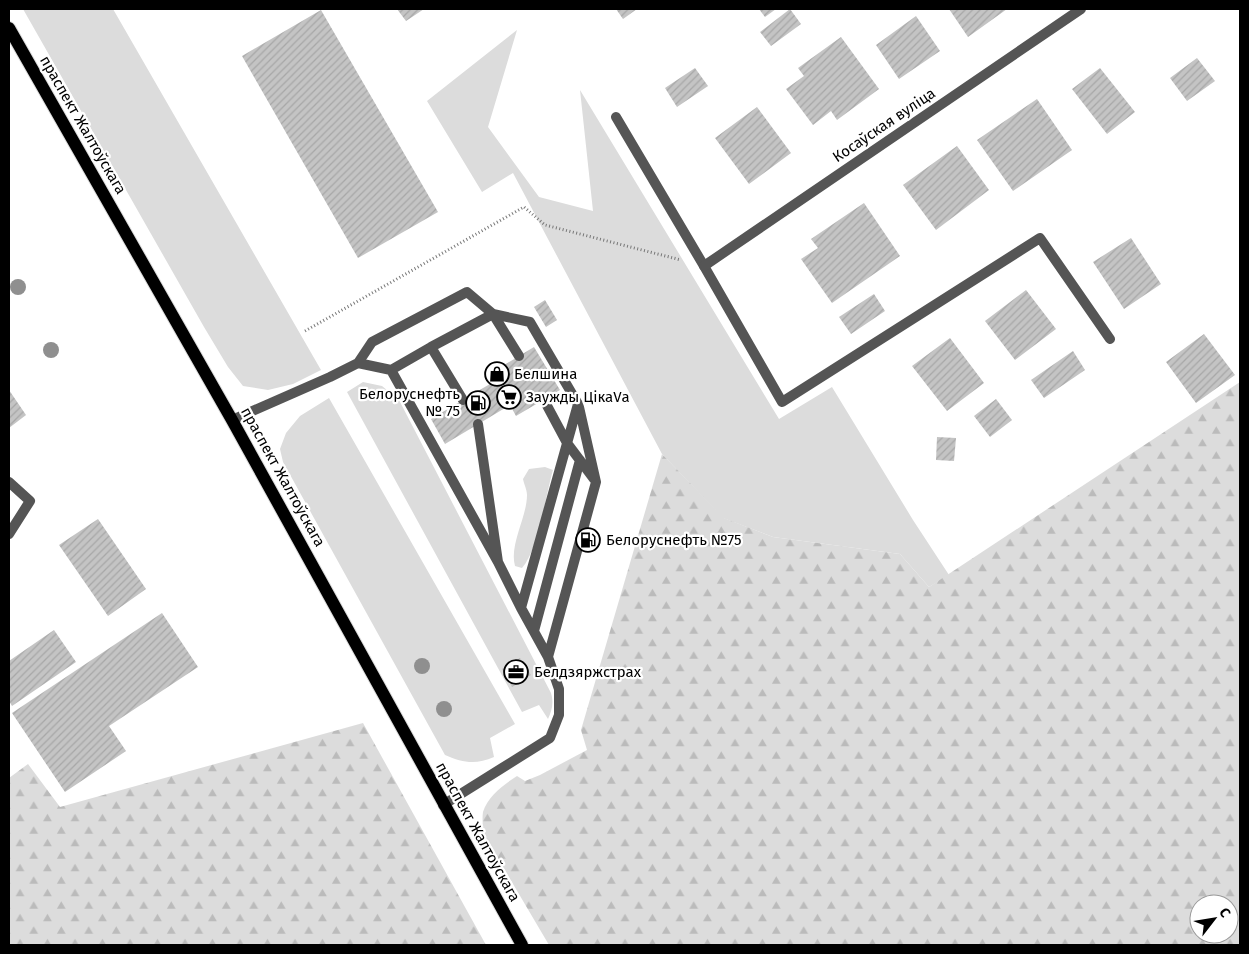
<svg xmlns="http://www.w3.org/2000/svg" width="1249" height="954" font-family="'Fira Sans',sans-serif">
<defs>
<pattern id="forest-firs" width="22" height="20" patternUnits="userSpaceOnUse" patternTransform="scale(1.25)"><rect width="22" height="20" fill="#dcdcdc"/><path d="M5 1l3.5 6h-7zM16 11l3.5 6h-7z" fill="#bbb"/></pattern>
<pattern id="building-hatch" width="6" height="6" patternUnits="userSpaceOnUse" patternTransform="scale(1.25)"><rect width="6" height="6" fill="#c4c4c4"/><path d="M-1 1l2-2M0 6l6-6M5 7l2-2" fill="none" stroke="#a7a7a7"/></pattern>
</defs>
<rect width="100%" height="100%" fill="#fff"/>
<path fill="#dcdcdc" d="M23 9H113L321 370 293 384 268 390 243 386 228 367 204 327Z
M517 30 488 127 539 197 593 211 580 90 779 419 832 387 913 520 949 575 929 587 900 554 773 537 723 518 662 454 513 173 482 192 427 101Z
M363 382 382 386 399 400 551 693C554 703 552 710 548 719L539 705 522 712 347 392Z
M329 398 515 724 490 738 494 757C476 765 463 763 445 755L283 462 280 449 286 433 300 416Z
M545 467 553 470C546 494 538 551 522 568L515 566C509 545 527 517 527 495 527 490 524 484 523 479L529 469Z"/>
<path fill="url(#forest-firs)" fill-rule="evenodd" d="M1240 382V945H549L483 833C483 827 482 818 483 812 488 796 503 785 517 776L525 781 540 775 587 750 581 730 662 454 724 518 773 537 900 554 929 587ZM1199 904H1229V934H1199Z
M363 723 486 945H9V778L28 764 60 807Z"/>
<path fill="url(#building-hatch)" d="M397 9H424L406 21Z
M616 9H637L623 19Z
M759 9H776L765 17Z
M790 9 801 24 771 46 760 32Z
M949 9H1007L968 37Z
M321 10 438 212 358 258 242 56Z
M916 16 940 51 899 79 876 45Z
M841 37 879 89 837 120 831 111 813 125 786 89 804 76 798 68Z
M1197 58 1215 81 1187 101 1170 78Z
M695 68 708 86 677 107 665 88Z
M1100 68 1135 112 1107 134 1072 89Z
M1037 99 1072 150 1013 191 977 140Z
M757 107 791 153 749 184 715 138Z
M957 146 989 190 936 230 903 185Z
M864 203 900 256 832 303 801 259 818 248 811 239Z
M1131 238 1161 284 1124 309 1093 262Z
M1026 290 1056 329 1015 360 985 321Z
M874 294 885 311 851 334 839 317Z
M545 300 557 320 546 327 534 307Z
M1204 334 1235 375 1196 403 1166 362Z
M950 338 984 383 947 411 912 366Z
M534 347 560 390 516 416 510 405 445 444 431 419 495 381 491 373Z
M1073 351 1085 370 1044 398 1031 380Z
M9 390 26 415 9 428Z
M996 399 1012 420 990 437 974 416Z
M937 437 956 438 954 461 936 460Z
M98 519 146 589 108 616 59 545Z
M162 613 198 667 109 726 126 751 65 792 12 713Z
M54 630 76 662 12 706 9 701V661Z
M520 658 531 675 512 687 502 669Z"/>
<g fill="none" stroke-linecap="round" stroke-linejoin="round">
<g stroke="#dbdbdb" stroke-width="14">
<path id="primary" d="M9 28 232 420 522 945"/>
</g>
<path stroke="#777" stroke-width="3" stroke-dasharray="1 2.5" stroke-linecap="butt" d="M305 331 524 207 545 225 681 260"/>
<path stroke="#555" stroke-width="10" d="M616 117 704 266 782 402 1040 238 1110 339
M431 347 493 314 530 322 578 404 521 608 548 657 559 689V715L550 738 443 805
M358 363 372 342 467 292 493 314 519 356
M391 370 498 562
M544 400 567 443 594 479
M232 420 330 377 358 363 391 370 431 347 463 400
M478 424 498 562 521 608
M9 482 30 501 9 534
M534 631 580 460
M548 657 596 482 579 407"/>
<path stroke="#555" stroke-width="10" d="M704 266 1081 9"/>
<use href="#primary" stroke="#000" stroke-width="12"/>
</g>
<g fill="#8f8f8f">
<circle cx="18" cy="287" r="8"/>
<circle cx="51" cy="350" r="8"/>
<circle cx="422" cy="666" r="8"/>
<circle cx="444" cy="709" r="8"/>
</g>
<defs>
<g id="shop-ring" transform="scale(1.25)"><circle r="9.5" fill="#fff" stroke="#000" stroke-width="1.5"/><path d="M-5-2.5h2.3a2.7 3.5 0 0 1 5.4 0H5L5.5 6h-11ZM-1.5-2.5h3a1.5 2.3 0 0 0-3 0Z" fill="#000"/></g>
<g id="supermarket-ring" transform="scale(1.25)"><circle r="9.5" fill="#fff" stroke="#000" stroke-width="1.5"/><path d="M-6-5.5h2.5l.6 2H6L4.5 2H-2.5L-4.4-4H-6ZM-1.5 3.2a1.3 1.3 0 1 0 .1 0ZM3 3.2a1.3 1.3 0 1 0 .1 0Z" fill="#000"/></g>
<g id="fuel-ring" transform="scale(1.25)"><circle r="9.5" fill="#fff" stroke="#000" stroke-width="1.5"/><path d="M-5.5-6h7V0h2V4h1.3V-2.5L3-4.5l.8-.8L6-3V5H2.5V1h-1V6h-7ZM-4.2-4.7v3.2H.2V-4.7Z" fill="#000"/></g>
<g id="office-ring" transform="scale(1.25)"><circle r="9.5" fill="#fff" stroke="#000" stroke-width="1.5"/><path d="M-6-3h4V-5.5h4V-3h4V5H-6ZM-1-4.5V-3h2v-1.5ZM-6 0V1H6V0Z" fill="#000"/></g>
</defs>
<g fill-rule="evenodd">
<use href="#shop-ring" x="497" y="374"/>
<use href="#supermarket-ring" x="509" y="397"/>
<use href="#fuel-ring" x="478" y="403"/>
<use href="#fuel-ring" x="588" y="540"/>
<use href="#office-ring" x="516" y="672"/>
</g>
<g text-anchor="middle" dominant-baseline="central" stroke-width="4.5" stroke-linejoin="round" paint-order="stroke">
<g font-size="15" fill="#000" stroke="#fff">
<text transform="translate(83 125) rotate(60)">праспект Жалтоўскага</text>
<text transform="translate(884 125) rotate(-34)">Косаўская вуліца</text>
<text transform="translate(283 477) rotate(61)">праспект Жалтоўскага</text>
<text transform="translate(478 832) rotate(61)">праспект Жалтоўскага</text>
</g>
<g font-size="15" fill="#000" stroke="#fff" text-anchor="start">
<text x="514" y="374">Белшина</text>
<text x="460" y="394" text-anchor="end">Белоруснефть<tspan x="460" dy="17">№ 75</tspan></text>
<text x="526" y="397">Заужды ЦікаVа</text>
<text x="606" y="540">Белоруснефть №75</text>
<text x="534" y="672">Белдзяржстрах</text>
</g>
</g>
<rect width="1249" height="954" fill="none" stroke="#000000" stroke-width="20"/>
<g transform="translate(1214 919) rotate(59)"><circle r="24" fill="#ffffff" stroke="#999999"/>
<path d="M0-4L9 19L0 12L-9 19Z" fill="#000000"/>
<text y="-8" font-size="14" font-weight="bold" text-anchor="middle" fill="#000000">С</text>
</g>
</svg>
